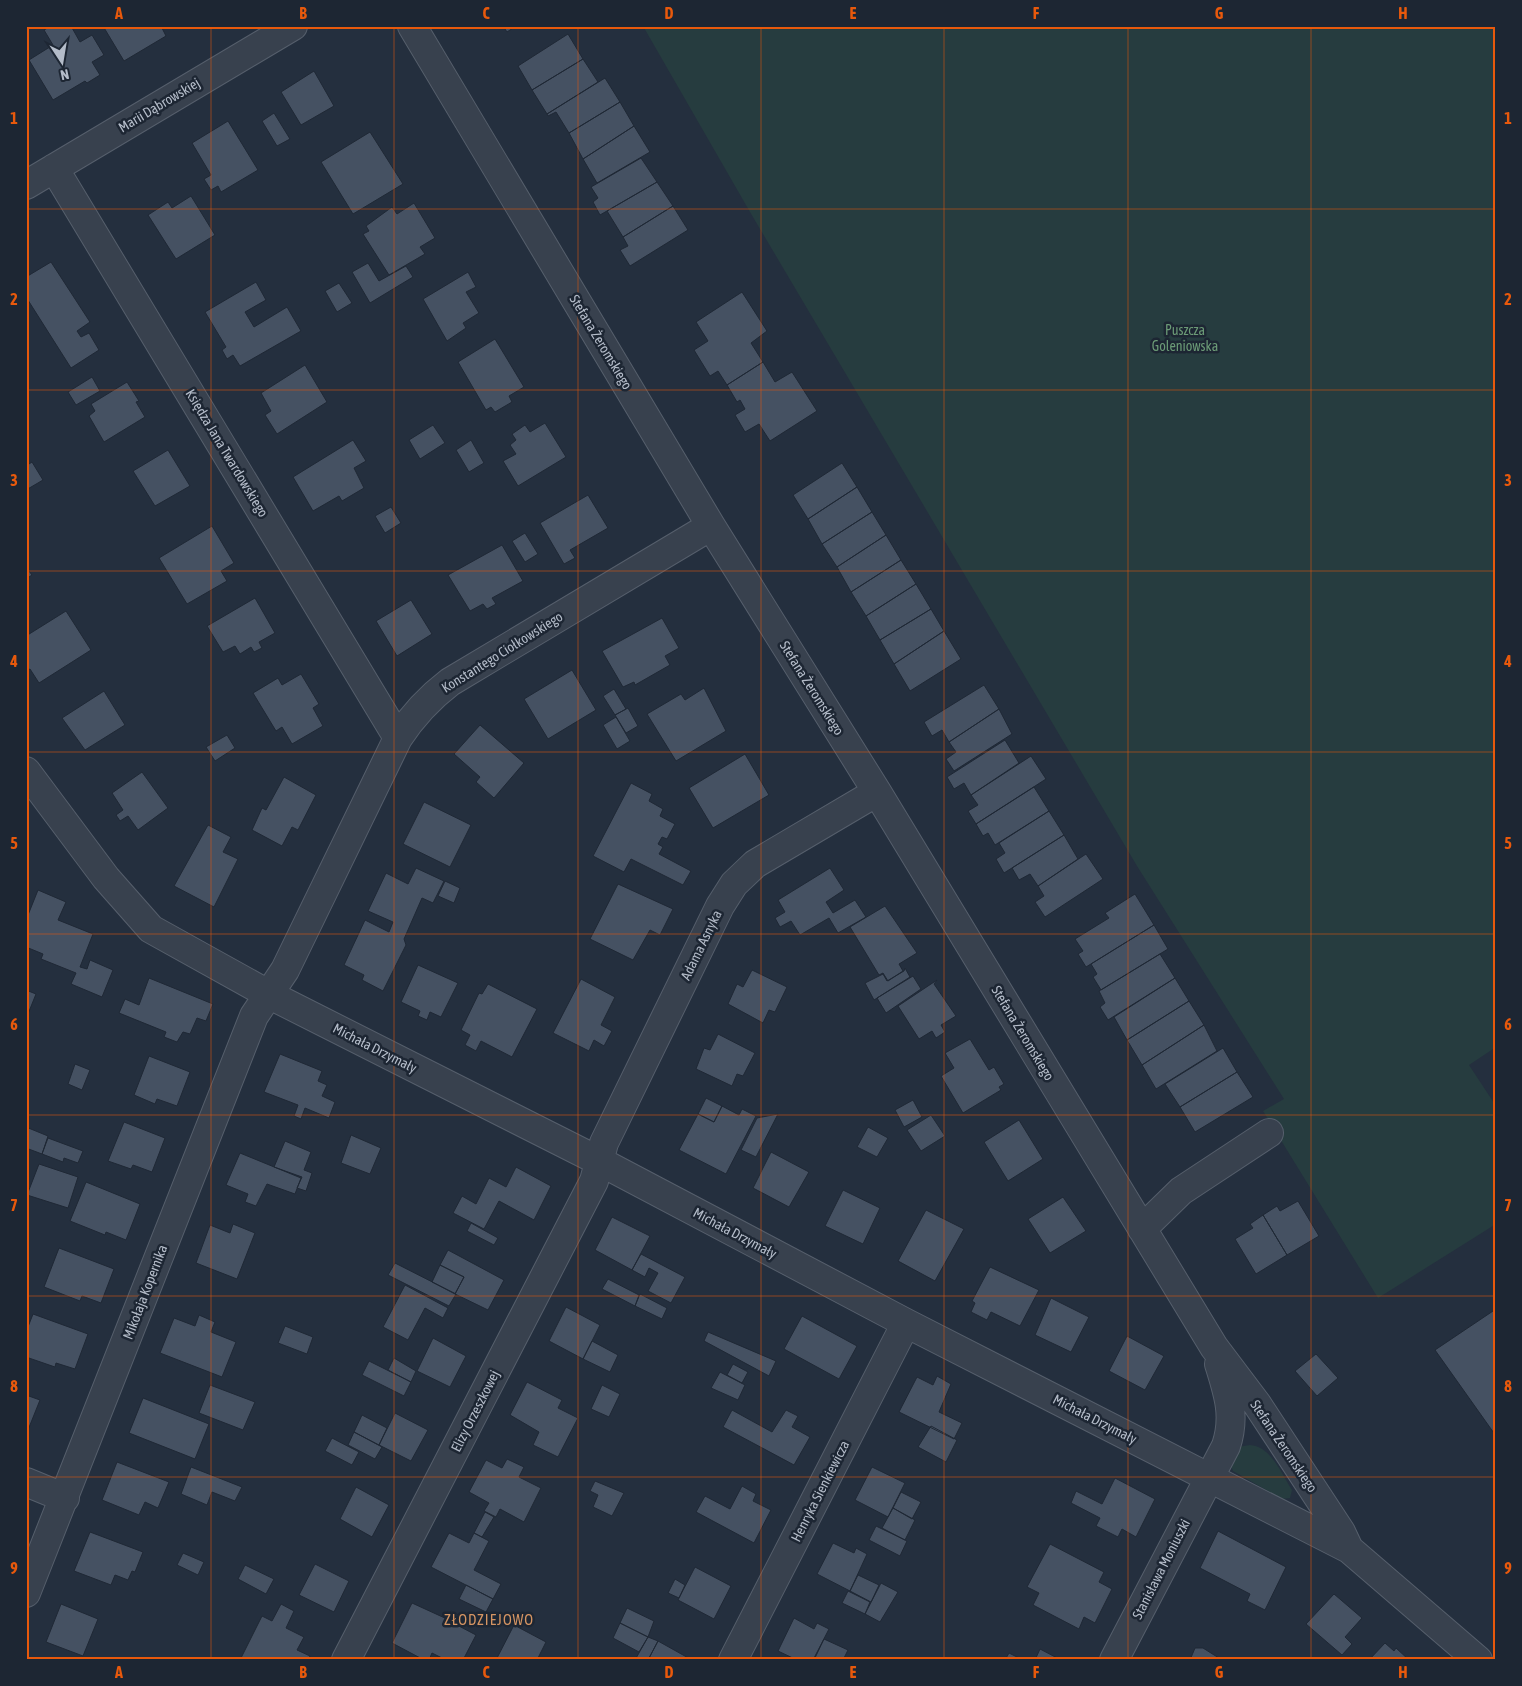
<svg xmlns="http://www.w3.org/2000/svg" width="1522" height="1686" font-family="'Asap Condensed',sans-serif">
<rect width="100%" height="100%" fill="#242f3e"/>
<path fill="#263c3f" d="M643 26H1496V1047L1469 1065 1496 1106V1224L1378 1298 1263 1111 1284 1099 1137 866 750 212Z
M1250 1445C1271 1446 1282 1475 1292 1490L1290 1498 1282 1499 1233 1471 1230 1464 1238 1447Z"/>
<path fill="#455162" stroke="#1f2835" d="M51 26H71L80 42 92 35 104 55 92 62 100 75 87 83 85 81 53 100 29 60 53 45 44 30Z
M103 26H161L166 36 124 61Z
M503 26H516L507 32Z
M568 34 583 59 532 90 518 66Z
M583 59 598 82 547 114 532 90Z
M314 71 334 106 301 125 281 92Z
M605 78 620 102 569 133 556 112 548 116 547 114Z
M620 102 634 126 583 159 569 133Z
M274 113 290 139 277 146 262 121Z
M228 121 258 170 221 192 218 186 211 190 204 179 211 175 192 143Z
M634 126 650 152 597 183 583 159Z
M370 132 403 184 353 214 321 162Z
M641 158 657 182 600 215 593 202 598 198 591 187Z
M657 182 673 206 623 237 607 211Z
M191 196 215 235 176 259 148 215 168 202 172 208Z
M414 203 435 238 420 247 425 254 389 275 363 234 369 231 366 226 392 207 397 214Z
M673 206 688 230 630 266 620 250 628 246 623 237Z
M51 262 90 322 77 331 81 337 89 333 99 350 71 368 26 297V277Z
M368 263 379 281 406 266 413 277 370 303 352 272Z
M468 272 476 287 466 292 479 313 463 323 466 328 447 341 423 299Z
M256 282 266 300 245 312 254 327 287 307 301 331 240 366 233 355 227 359 222 350 226 347 205 312Z
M339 283 352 303 337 312 325 291Z
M742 292 767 331 751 343 763 362 727 385 718 371 710 376 694 350 708 341 696 322Z
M495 339 524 387 509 396 512 402 495 412 491 407 486 410 458 362Z
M763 362 775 382 792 372 817 411 770 441 759 424 745 432 735 415 745 409 740 400 737 402 727 385Z
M305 365 327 402 277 434 265 415 271 411 261 393Z
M92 377 100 391 76 405 68 392Z
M127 382 139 401 136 402 145 417 104 442 89 416 95 411 91 404Z
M545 423 566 457 518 486 503 461 516 454 510 445 516 440 512 434 525 425 530 432Z
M433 425 445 443 420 459 409 440Z
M353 440 366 461 354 468 364 488 342 501 339 496 313 511 293 477Z
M471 440 484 463 469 472 456 450Z
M168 450 190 486 155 506 133 471Z
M32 462 43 480 26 490V466Z
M842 463 857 487 808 519 793 495Z
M857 487 872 512 822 544 808 519Z
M588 495 608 528 570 550 575 558 564 564 540 523Z
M391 507 401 523 385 533 375 516Z
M872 512 886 535 837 567 822 544Z
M212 526 234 563 221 571 227 581 187 604 159 558Z
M525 533 538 554 525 562 512 541Z
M886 535 901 560 851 592 837 567Z
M502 545 523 581 492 598 496 604 487 609 483 604 470 611 448 575Z
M901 560 916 584 866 616 851 592Z
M26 567 32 575 26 579Z
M916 584 931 609 880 640 866 616Z
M255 598 275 633 259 642 262 648 254 652 251 647 240 654 235 646 223 652 207 626Z
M411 600 432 634 397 656 376 621Z
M931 609 944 631 894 664 880 640Z
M66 611 91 650 39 683 30 669 26 671V636Z
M662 618 679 648 665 656 670 665 635 685 634 682 623 687 602 651Z
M944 631 961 659 910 691 894 664Z
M572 670 596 710 548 739 524 699Z
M301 674 319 704 313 708 323 726 292 744 282 727 276 731 253 693 278 678 282 685Z
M984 685 999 709 949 742 942 730 932 736 924 722Z
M704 688 726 731 676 761 647 714 681 694 685 700Z
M614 689 626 709 615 715 603 696Z
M104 691 125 725 85 750 62 718Z
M628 708 638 726 626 733 615 715Z
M999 709 1012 734 954 771 946 759 956 752 949 742Z
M616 717 630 741 617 749 603 725Z
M480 725 524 763 494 798 476 782 480 777 454 754Z
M227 735 235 748 215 761 206 747Z
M1005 740 1019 763 971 795 964 783 954 789 947 777Z
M745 754 769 795 713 828 689 788Z
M1031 756 1046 779 976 824 968 811 978 805 971 795Z
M142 772 168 808 138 830 128 816 120 821 116 815 123 810 112 793Z
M284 777 316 795 298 830 292 827 282 846 252 830 262 808 266 810Z
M631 783 652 794 649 801 663 809 660 816 675 824 667 839 662 837 658 844 663 847 659 854 691 871 683 885 631 859 624 872 593 856Z
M1034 787 1049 811 995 845 988 833 983 836 976 824Z
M424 802 471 825 450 867 403 844Z
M1049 811 1064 835 1004 873 996 859 1005 853 999 843Z
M208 825 231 837 223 852 238 859 214 907 174 886Z
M1064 835 1078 859 1038 886 1030 874 1019 880 1012 868Z
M1086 854 1103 879 1045 917 1035 902 1044 896 1038 886Z
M416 868 444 881 433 903 422 898 404 939 406 945 383 991 362 980 364 975 344 965 365 920 389 932 393 922 368 911 386 873 408 884Z
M830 868 844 890 826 902 833 913 855 900 866 917 838 933 829 918 800 935 791 921 780 927 775 918 785 912 778 900Z
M445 881 460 888 454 903 438 896Z
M618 884 673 909 660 935 650 930 633 960 590 939Z
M38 890 66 902 58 920 93 934 80 967 87 969 90 960 113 970 102 997 71 984 76 973 41 959 43 954 26 947V920Z
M1135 894 1154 925 1086 967 1078 954 1083 951 1075 939 1109 918 1105 913Z
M885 906 917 953 899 964 903 971 888 981 883 973 879 975 850 927Z
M1154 925 1168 949 1101 990 1093 977 1097 974 1091 964Z
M1160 954 1175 978 1108 1020 1100 1007 1105 1003 1099 991Z
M418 965 458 983 441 1017 430 1012 427 1020 418 1016 420 1011 401 1002Z
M905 968 910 977 874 1000 865 983 883 974 887 981 904 971Z
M752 970 787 987 775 1012 769 1010 763 1023 728 1004 737 984 743 987Z
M913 976 921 989 886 1013 877 998Z
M149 978 213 1004 206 1021 197 1018 190 1034 183 1032 177 1042 164 1037 166 1032 119 1013 125 999 139 1005Z
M1175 978 1189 1001 1127 1040 1114 1017Z
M581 979 615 997 601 1025 612 1031 604 1046 594 1040 589 1051 553 1033Z
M937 980 934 984 956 1016 941 1025 945 1032 936 1038 932 1031 919 1039 898 1006Z
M488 984 537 1009 512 1057 481 1041 476 1051 465 1045 470 1035 461 1030 479 993 482 994Z
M26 990 36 994 26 1019Z
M1189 1001 1204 1025 1142 1065 1127 1040Z
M1204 1025 1217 1051 1156 1089 1142 1065Z
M718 1034 755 1053 743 1076 737 1074 732 1086 696 1069 704 1048 710 1050Z
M970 1039 989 1070 994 1067 1004 1084 999 1087 1001 1090 963 1113 941 1076 954 1068 945 1053Z
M1223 1048 1237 1072 1180 1107 1165 1084Z
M280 1054 322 1071 318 1081 327 1085 322 1096 335 1102 329 1118 305 1108 301 1119 294 1116 298 1105 264 1092Z
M149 1056 190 1072 177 1106 157 1099 155 1104 134 1095Z
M75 1064 90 1070 82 1090 68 1084Z
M1237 1072 1253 1097 1195 1132 1180 1107Z
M706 1098 722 1106 714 1122 698 1114Z
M913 1100 922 1117 904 1127 895 1110Z
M722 1106 739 1115 742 1109 756 1116 726 1174 679 1150 698 1114 714 1122Z
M778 1114 756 1157 741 1150 757 1118Z
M931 1115 945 1136 921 1151 907 1130Z
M1019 1120 1043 1159 1008 1181 984 1142Z
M124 1122 165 1138 152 1172 133 1165 131 1169 108 1161Z
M26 1127 48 1136 42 1154 26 1148Z
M868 1127 888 1138 877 1157 857 1147Z
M351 1135 381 1148 370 1174 341 1163Z
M48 1138 83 1151 78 1163 64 1158 63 1162 42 1154Z
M285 1141 311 1152 304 1170 312 1173 306 1191 297 1188 302 1177 274 1167Z
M771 1152 809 1172 789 1207 753 1188Z
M240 1153 301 1178 295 1194 267 1184 256 1206 245 1202 248 1194 226 1185Z
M39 1164 78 1177 68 1208 27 1195Z
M516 1167 551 1186 534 1220 499 1201 484 1229 453 1213 462 1196 476 1204 489 1178 506 1187Z
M86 1182 140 1204 126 1240 106 1232 105 1235 70 1221Z
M843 1190 880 1208 863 1244 825 1226Z
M1063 1197 1086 1231 1050 1253 1028 1219Z
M1298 1201 1319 1236 1287 1255 1263 1215 1277 1206 1280 1211Z
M926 1210 964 1229 935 1281 898 1261Z
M1263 1215 1287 1255 1256 1274 1235 1239 1253 1228 1250 1224Z
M612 1217 650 1236 632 1270 595 1250Z
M471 1223 498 1238 494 1245 467 1231Z
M233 1224 255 1233 237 1279 196 1263 210 1225 230 1233Z
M59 1248 114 1269 101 1303 82 1296 80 1301 44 1287Z
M448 1250 504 1280 488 1310 455 1294 464 1277 440 1265Z
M641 1254 685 1277 671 1303 648 1291 658 1273 649 1268 645 1277 632 1270Z
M395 1263 456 1294 449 1306 388 1275Z
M440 1265 464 1277 455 1294 432 1282Z
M990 1267 1039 1290 1020 1326 991 1312 987 1320 971 1312 975 1303 972 1301Z
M608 1279 639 1295 635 1306 602 1289Z
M405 1285 448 1308 443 1318 425 1308 408 1340 383 1327Z
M640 1294 667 1308 662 1319 635 1306Z
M1051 1298 1089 1317 1071 1352 1035 1335Z
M566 1307 600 1325 583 1359 549 1341Z
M1496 1309V1436L1435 1350Z
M33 1314 88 1334 75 1369 56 1363 55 1367 26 1357V1332Z
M199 1315 215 1322 211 1332 236 1342 222 1377 160 1353 174 1318 195 1326Z
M802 1316 857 1346 839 1379 784 1349Z
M285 1326 313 1337 307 1354 278 1343Z
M708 1332 776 1361 769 1376 704 1341Z
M1127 1336 1164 1356 1145 1390 1109 1371Z
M433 1338 466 1356 450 1387 417 1371Z
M592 1341 618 1355 610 1372 583 1359Z
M1316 1354 1338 1378 1317 1396 1295 1371Z
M394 1358 416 1371 411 1382 388 1370Z
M369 1361 411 1382 404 1396 362 1375Z
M733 1364 748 1372 742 1383 727 1375Z
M720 1372 745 1385 738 1400 711 1388Z
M937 1376 951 1384 939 1412 962 1423 954 1439 899 1412 917 1377 933 1385Z
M527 1382 562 1400 558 1408 578 1418 558 1457 533 1445 539 1432 510 1415Z
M210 1385 255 1402 243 1430 199 1413Z
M602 1385 620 1394 609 1417 591 1409Z
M26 1395 40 1400 26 1435Z
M143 1398 209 1424 195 1459 129 1433Z
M732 1410 772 1432 786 1410 798 1416 792 1427 810 1437 794 1465 723 1427Z
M395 1413 428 1430 411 1461 379 1445Z
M362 1415 387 1428 379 1445 354 1432Z
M931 1426 957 1440 946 1462 918 1447Z
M354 1432 382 1447 375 1459 348 1445Z
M332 1438 359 1452 352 1465 325 1451Z
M507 1459 524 1467 519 1477 541 1488 524 1522 500 1509 496 1517 484 1511 489 1503 469 1492 486 1460 502 1468Z
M117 1462 169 1482 158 1508 145 1502 139 1515 102 1500Z
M191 1467 242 1487 235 1501 212 1492 207 1505 181 1494Z
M872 1467 905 1483 888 1517 855 1500Z
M1115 1478 1155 1499 1136 1537 1122 1529 1118 1537 1096 1526 1100 1518 1071 1503 1076 1491 1102 1504Z
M595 1481 624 1493 612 1516 593 1507 598 1495 590 1491Z
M742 1486 756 1494 753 1501 771 1510 754 1543 696 1512 705 1496 730 1509Z
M356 1487 389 1505 372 1537 340 1519Z
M901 1492 921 1502 912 1519 893 1508Z
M893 1508 915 1520 905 1540 882 1528Z
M485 1512 494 1517 482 1537 474 1533Z
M876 1526 907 1541 900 1556 869 1540Z
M1218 1531 1286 1567 1265 1610 1247 1601 1250 1594 1200 1568Z
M90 1532 143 1552 135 1572 132 1571 128 1580 115 1575 111 1585 74 1571Z
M449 1533 469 1543 474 1533 489 1541 474 1570 501 1584 493 1599 431 1567Z
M833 1543 854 1553 856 1548 867 1554 850 1591 817 1574Z
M1050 1544 1104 1572 1099 1582 1112 1589 1095 1623 1084 1617 1079 1629 1033 1605 1039 1593 1027 1587Z
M183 1553 204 1562 198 1575 177 1565Z
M315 1564 349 1581 334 1612 299 1595Z
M245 1565 274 1579 266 1594 238 1579Z
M695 1567 731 1586 714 1619 678 1600Z
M858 1575 879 1585 871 1602 850 1591Z
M675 1579 685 1585 679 1598 668 1593Z
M881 1583 898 1592 880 1622 865 1614Z
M466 1585 493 1599 486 1612 459 1599Z
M848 1591 870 1602 865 1614 842 1603Z
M1334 1594 1362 1618 1345 1637 1352 1644 1342 1655 1306 1624Z
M412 1603 447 1619 451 1611 462 1617 457 1625 476 1635 463 1660H446L432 1653 429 1660H424L392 1643Z
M61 1604 98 1619 83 1656 46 1642Z
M281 1604 294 1611 286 1628 304 1637 297 1650 310 1656 308 1660H240L262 1616 272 1621Z
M627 1608 654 1621 648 1637 620 1623Z
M794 1618 814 1629 817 1623 829 1629 813 1660H797L778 1651Z
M620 1623 648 1637 639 1652 613 1638Z
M514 1625 546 1642 537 1660H496Z
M648 1637 658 1641 648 1660H635Z
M824 1639 848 1650 843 1660H814Z
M658 1641 692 1660H648Z
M1385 1643 1394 1651 1396 1648 1409 1660H1369Z
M1195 1648H1203L1222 1660H1190Z
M1040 1649 1061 1660H1035Z
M1009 1653 1023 1660H1005Z"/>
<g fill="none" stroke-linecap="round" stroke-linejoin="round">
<g stroke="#565f6c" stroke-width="30">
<path id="minor" d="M412 26 711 526 877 792 1214 1347 1257 1404 1341 1532 1349 1549
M54 168 398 738
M26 185 293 26
M26 771 106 878 151 929 268 994 599 1161 906 1323 1349 1549 1478 1660
M1142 1229 1181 1191 1269 1133
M26 1482 65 1498
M26 1593 254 1016 285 970 398 738C413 715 429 698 450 682L711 526
M346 1660 594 1181 604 1143 720 906 734 884 755 864 877 792
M733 1660 906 1323
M1114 1660 1226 1446C1236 1416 1228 1393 1219 1364"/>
</g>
<use href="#minor" stroke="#38414e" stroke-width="28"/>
</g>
<path fill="none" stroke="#e8590c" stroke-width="1" stroke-opacity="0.55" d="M211 26V1660M394 26V1660M578 26V1660M761 26V1660M944 26V1660M1128 26V1660M1311 26V1660M26 209H1496M26 390H1496M26 571H1496M26 752H1496M26 934H1496M26 1115H1496M26 1296H1496M26 1477H1496"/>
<g text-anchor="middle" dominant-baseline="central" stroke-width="5" stroke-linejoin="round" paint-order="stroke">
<g font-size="14" fill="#b4bcc9" stroke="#1d2633">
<text transform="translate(159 105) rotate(-31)">Marii Dąbrowskiej</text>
<text transform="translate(601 342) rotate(59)">Stefana Żeromskiego</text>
<text transform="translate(227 453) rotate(59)">Księdza Jana Twardowskiego</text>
<text transform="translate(502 652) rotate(-32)">Konstantego Ciołkowskiego</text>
<text transform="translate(812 688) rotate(58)">Stefana Żeromskiego</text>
<text transform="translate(701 945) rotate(-64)">Adama Asnyka</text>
<text transform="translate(1023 1033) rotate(59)">Stefana Żeromskiego</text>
<text transform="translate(375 1048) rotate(27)">Michała Drzymały</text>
<text transform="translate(735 1233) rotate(28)">Michała Drzymały</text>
<text transform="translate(145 1292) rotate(-69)">Mikołaja Kopernika</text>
<text transform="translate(475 1411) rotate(-63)">Elizy Orzeszkowej</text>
<text transform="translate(1095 1419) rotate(27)">Michała Drzymały</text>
<text transform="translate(1284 1446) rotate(56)">Stefana Żeromskiego</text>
<text transform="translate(820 1491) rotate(-63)">Henryka Sienkiewicza</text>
<text transform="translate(1161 1569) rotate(-63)">Stanisława Moniuszki</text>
</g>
<g font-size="14" fill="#6b9a76" stroke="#1d2633">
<text x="1185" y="330">Puszcza<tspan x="1185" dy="16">Goleniowska</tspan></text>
</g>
<g font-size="15" letter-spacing="1" fill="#d59563" stroke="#1d2633">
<text x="489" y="1619">ZŁODZIEJOWO</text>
</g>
</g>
<rect width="1522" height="1686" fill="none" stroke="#1d2633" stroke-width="55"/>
<g transform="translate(62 62) rotate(168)" stroke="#1d2633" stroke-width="4" paint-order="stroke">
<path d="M0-4L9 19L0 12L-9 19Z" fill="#b4bcc9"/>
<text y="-8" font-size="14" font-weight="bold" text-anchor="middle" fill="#b4bcc9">N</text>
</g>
<rect x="28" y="28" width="1466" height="1630" fill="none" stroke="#e8590c" stroke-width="2"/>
<g font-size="16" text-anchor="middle" font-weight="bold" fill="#e8590c">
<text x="119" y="19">A</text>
<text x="303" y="19">B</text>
<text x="486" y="19">C</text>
<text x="669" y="19">D</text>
<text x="853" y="19">E</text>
<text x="1036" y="19">F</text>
<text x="1219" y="19">G</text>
<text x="1403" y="19">H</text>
<text x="14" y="124">1</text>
<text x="1508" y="124">1</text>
<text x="14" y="305">2</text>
<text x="1508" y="305">2</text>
<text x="14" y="486">3</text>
<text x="1508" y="486">3</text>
<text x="14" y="667">4</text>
<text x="1508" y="667">4</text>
<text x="14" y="849">5</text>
<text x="1508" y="849">5</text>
<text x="14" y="1030">6</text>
<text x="1508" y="1030">6</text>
<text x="14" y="1211">7</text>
<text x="1508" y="1211">7</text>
<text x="14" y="1392">8</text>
<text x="1508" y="1392">8</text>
<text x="14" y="1574">9</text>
<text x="1508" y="1574">9</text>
<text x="119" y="1678">A</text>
<text x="303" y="1678">B</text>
<text x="486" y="1678">C</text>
<text x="669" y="1678">D</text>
<text x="853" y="1678">E</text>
<text x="1036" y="1678">F</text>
<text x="1219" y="1678">G</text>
<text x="1403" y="1678">H</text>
</g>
</svg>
